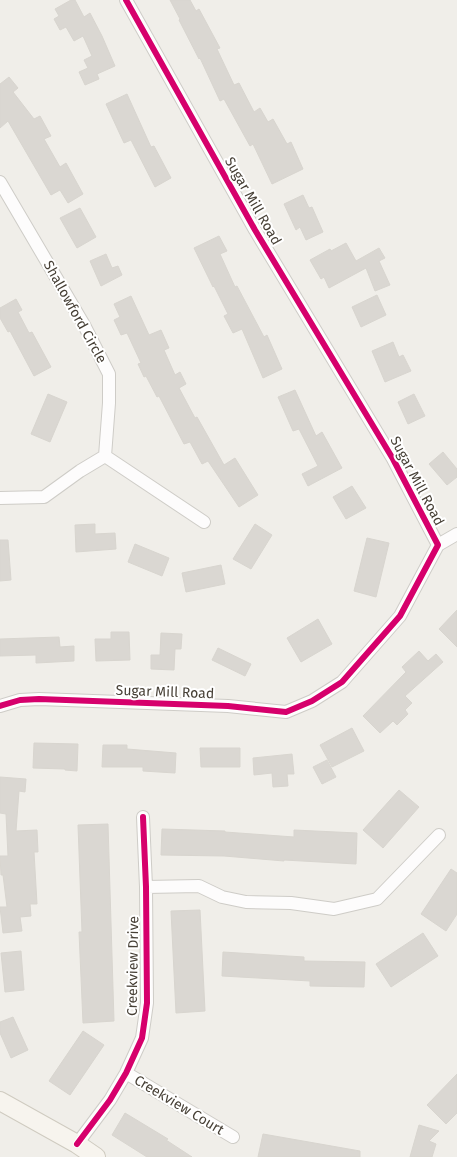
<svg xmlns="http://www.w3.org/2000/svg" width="457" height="1157" font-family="'Fira Sans',sans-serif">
<rect width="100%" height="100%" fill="#f0eee9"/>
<path fill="#dad7d2" stroke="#d8d5cf" d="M71 0H75L84 17 90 13 102 36 115 66 97 74 99 79 85 85 79 72 88 68 84 60 92 56 83 36 74 41 66 27 60 30 54 19 59 16 55 9Z
M170 0H190L196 11 199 9 220 48 217 49 234 85 239 83 254 112 260 108 268 122 273 119 287 144 291 142 303 169 272 184 253 144 250 146 224 99 220 101 200 58 199 59 179 20 180 19Z
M9 77 18 88 13 92 34 119 40 116 51 136 44 139 60 167 66 163 83 194 68 203 60 190 51 195 8 121 0 128V84Z
M127 94 151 147 154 146 171 178 155 187 131 140 124 143 106 104Z
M303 195 309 208 312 207 323 232 306 240 300 227 296 230 284 204Z
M80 208 96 237 77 248 60 218Z
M219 236 227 251 220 254 235 287 237 286 264 337 267 335 282 369 263 378 242 329 233 333 224 316 228 314 214 286 213 287 194 248Z
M346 243 356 261 379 248 385 258 379 261 390 285 375 291 366 268 329 288 324 277 321 279 310 260 330 249 331 251Z
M106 254 112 268 118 266 122 275 101 286 90 261Z
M377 295 386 315 361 327 352 307Z
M131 296 149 335 161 330 169 348 164 350 175 375 180 372 186 384 179 388 195 418 197 417 224 465 235 458 258 495 239 507 208 461 202 464 190 442 184 444 159 396 157 397 146 376 144 377 138 364 141 363 127 333 121 335 114 320 120 317 114 304Z
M16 299 22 310 18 312 29 333 32 332 51 367 34 376 10 331 8 332 0 318V308Z
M393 342 399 357 403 355 411 371 385 382 372 351Z
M295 390 316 436 322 432 342 468 308 486 302 474 318 466 299 429 293 431 278 397Z
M48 394 67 402 50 442 31 434Z
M414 394 425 416 408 424 398 402Z
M443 452 457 469V477L447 485 429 464Z
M352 486 366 508 346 519 333 497Z
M95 524V534L115 533 116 549 76 552 75 525Z
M255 524 272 535 251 569 233 559Z
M367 538 389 543 376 597 354 591Z
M0 540H8L11 580 0 581Z
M135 544 169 558 162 576 128 562Z
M221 565 225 584 186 592 182 573Z
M457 610V647L439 629Z
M318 619 332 644 301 662 287 638Z
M111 632H129L130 660 96 661 95 639H111Z
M161 633 182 634 181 649H175L174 670 151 669V655H160Z
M59 637 60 647 74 646V661L36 663V655L0 656V639Z
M218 648 251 664 245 676 212 660Z
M419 651 428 661 436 654 443 662 405 696 412 703 405 710 408 714 397 725 393 721 380 733 363 716 406 672 402 667Z
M352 728 364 751 332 767 320 745Z
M34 743 78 744 77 771 65 770V769L33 768Z
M103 745H127V749L176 753 175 773 143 771V767H102Z
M200 748H240V767H201Z
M292 754 294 774H287L288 786 273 787 272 773 254 775 253 758Z
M327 760 336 777 322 784 313 767Z
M0 777 26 779 25 792 19 791 16 831 37 830 38 852H34L37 904H30L31 916 20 917 22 931 3 933 0 907H7L3 875H1L0 856H8L6 814 0 813Z
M399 790 419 807 383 848 363 830Z
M108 824 114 1021 83 1023 79 932H82L78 825Z
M162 829 225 831V832L294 837V830L357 833 356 864 284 860V861L224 856 161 855Z
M451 869 457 873V914L446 931 421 914Z
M200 910 205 1011 176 1013 171 911Z
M423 933 438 956 391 987 376 964Z
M21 951 24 990 5 992 1 953Z
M223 952 304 957V961L365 962 364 987 310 986V981L222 976Z
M13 1017 28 1050 11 1058 0 1033V1022Z
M83 1031 104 1045 70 1095 49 1081Z
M457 1074V1113L446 1124 427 1105Z
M125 1113 168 1139 166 1140 192 1157H147L112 1135Z
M419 1125 439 1131 429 1141 436 1144 432 1157H410Z
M263 1134 360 1151V1157H258Z"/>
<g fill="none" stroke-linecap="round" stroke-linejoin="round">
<g stroke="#ceccc7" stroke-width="14">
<path id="minor" d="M0 182 84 325 109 374V403L105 456
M105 456 204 522
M0 498 44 497 80 471 105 456
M438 545 457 534
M0 706 20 700 39 699 228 706 286 712 312 701 342 682 400 616 438 545 393 459 255 230 126 0
M146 887 199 886 222 897 246 902 291 903 334 909 377 899 439 835
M126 1073 233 1137
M77 1144 110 1100 126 1073 142 1038 147 1003 146 887 143 817"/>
</g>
<g stroke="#cfcbc0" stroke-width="20">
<path id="secondary" d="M0 1101 77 1144 96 1157"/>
</g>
<use href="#minor" stroke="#fdfcfc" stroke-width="12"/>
<use href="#secondary" stroke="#f7f4ee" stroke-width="18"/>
<g stroke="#fff" stroke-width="8">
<path id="cycleway" d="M0 706 20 700 39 699 228 706 286 712 312 701 342 682 400 616 438 545 393 459 255 230 126 0
M77 1144 110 1100 126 1073 142 1038 147 1003 146 887 143 817"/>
</g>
<use href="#cycleway" stroke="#d6006c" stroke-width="6"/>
</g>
<g text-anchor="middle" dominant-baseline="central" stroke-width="4" stroke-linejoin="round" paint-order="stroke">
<g font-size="14" fill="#463f35" stroke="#fff">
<text transform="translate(253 201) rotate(60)">Sugar Mill Road</text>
<text transform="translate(75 312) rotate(61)">Shallowford Circle</text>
<text transform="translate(417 481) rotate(62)">Sugar Mill Road</text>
<text transform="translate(165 692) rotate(2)">Sugar Mill Road</text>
<text transform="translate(133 966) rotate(-89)">Creekview Drive</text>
<text transform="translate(179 1105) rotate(31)">Creekview Court</text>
</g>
</g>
</svg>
